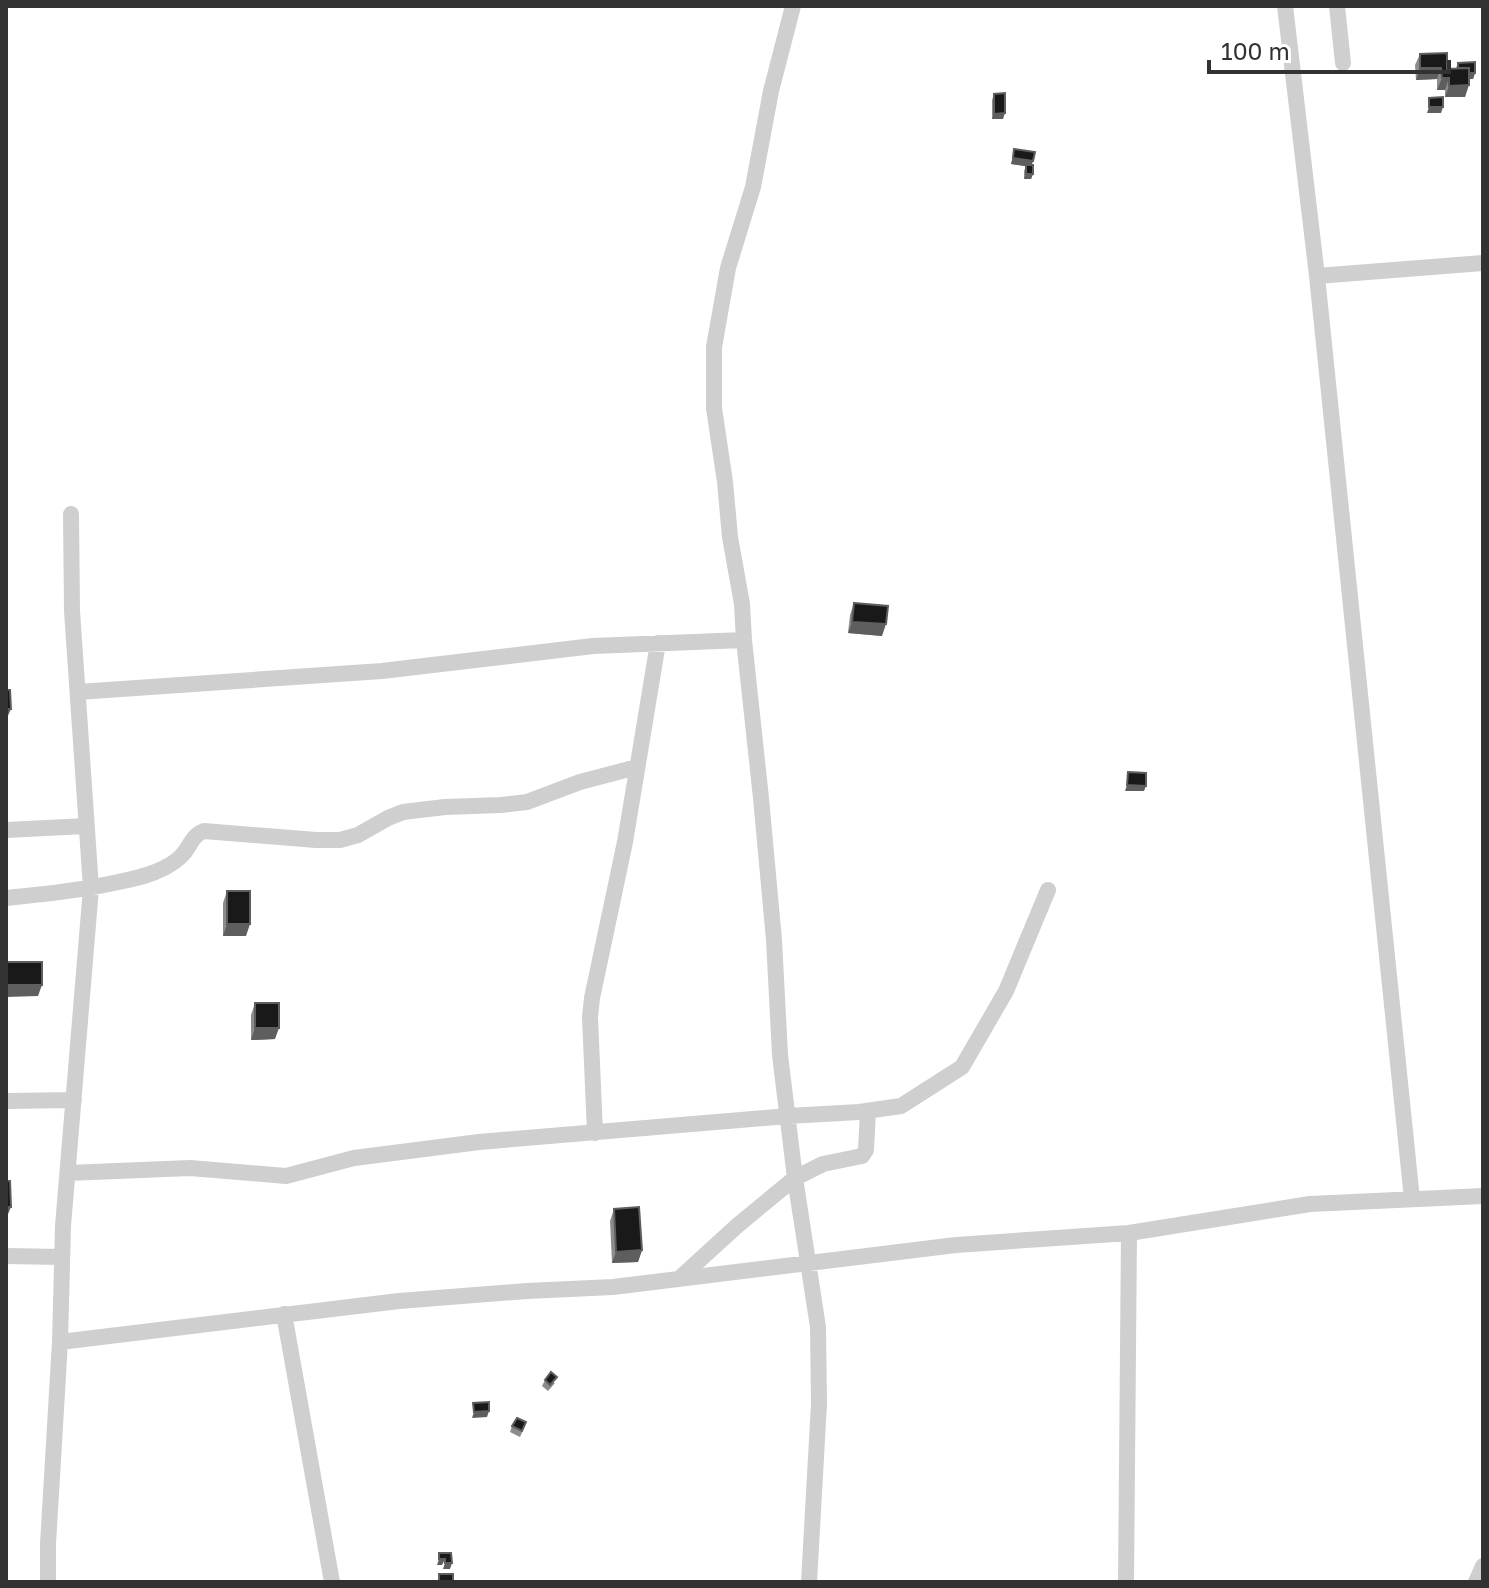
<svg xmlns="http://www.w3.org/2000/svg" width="1489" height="1588" font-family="'Golos Text',sans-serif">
<rect width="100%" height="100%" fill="#fff"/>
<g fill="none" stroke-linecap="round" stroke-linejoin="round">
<path stroke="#cfcfcf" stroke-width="16" d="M793 6 771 91 753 187 728 268 714 347V408L725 482 730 537 742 604 744 640 761 798 774 940 780 1055 795 1178 818 1327 819 1404 809 1582
M1285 6 1317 276 1412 1199
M1337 6 1343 63
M1317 276 1483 263
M78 692 382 671 593 646 744 640
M6 830 86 826
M6 898C45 894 84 890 123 881 137 878 151 875 164 868 172 864 179 859 184 853 191 844 193 835 204 831L316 840H340L358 835 388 818 403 812 445 807 501 805 527 802 580 782 637 767
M6 1101 74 1100
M595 1133 590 1017 592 998 625 842 658 643
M68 1173 190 1168 286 1176 354 1158 479 1142 788 1116 859 1112 901 1106 962 1067 1006 991 1048 890
M6 1256 62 1257
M681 1277 738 1225 795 1178 823 1164 862 1156 866 1150 868 1111
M284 1314 332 1582
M60 1342 399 1301 527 1291 613 1287 956 1245 1129 1233 1310 1204 1483 1196
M48 1582V1544L60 1342 63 1226 91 888 72 611 71 514
M1126 1582 1129 1233
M1476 1582 1483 1566"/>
</g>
<path fill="#8c8c8c" d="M1420 54 1447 69 1456 68 1458 63 1475 73 1473 79H1469L1465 97H1445V90H1437V79L1416 80 1415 65Z
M994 94 1003 119H992V100Z
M1014 149 1032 165 1033 174 1031 179H1024V171L1026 166 1011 164Z
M854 603 882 636 848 633 850 615Z
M227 891 246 936H223V903Z
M255 1003 275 1039 251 1040V1015Z
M614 1209 642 1250 638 1262 612 1263 610 1221Z
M545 1380 555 1383 548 1391 542 1386Z
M512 1426 524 1428 520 1437 510 1432Z"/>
<path fill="#5e5e5e" d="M1420 68H1441L1437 79 1416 80Z
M1458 73H1475L1473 79H1456Z
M1442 78H1449L1445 90H1437Z
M1469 85 1465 97H1445L1449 86Z
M1429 107H1443L1441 113H1427Z
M1005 113 1003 119H992L994 114Z
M1013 158 1033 161 1031 167 1011 164Z
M1026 174H1033L1031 179H1024Z
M852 622 886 624 882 636 848 633Z
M6 709H11L6 720Z
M1127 785 1146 786 1144 791H1125Z
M227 924H250L246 936H223Z
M6 985H42L38 996 6 997Z
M255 1028H279L275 1039 251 1040Z
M6 1207H11L6 1219Z
M642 1250 638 1262 612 1263 616 1252Z
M489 1411 487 1417 472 1418 474 1412Z
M439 1559H445L442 1565H437Z
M445 1563H452L450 1569H443Z"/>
<path fill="#191919" stroke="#5e5e5e" stroke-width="2" d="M1447 53V69L1469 68V85L1449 86V78H1442L1441 68H1420V54Z
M1475 62V73H1469V68H1458V63Z
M1005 93V113L994 114V94Z
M1443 97V107H1429V98Z
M1014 149 1035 152 1033 161 1013 158Z
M1026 165H1033V174H1026Z
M854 603 888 606 886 624 852 622Z
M6 690H10L11 709H6Z
M1128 772 1146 773V786L1127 785Z
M227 891H250V924H227Z
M6 962H42V985H6Z
M255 1003H279V1028H255Z
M6 1181H10L11 1207H6Z
M639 1207 642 1250 616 1252 614 1209Z
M551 1372 557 1377 550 1385 545 1380Z
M489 1402V1411L474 1412 473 1403Z
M517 1418 526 1422 522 1431 512 1426Z
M439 1553H451L452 1563H445V1559H439Z
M439 1574H453V1582H439Z"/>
<rect width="1489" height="1588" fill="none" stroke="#323232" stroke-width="16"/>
<path d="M1209 60v12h240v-12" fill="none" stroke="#323232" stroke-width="4"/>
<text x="1221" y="60" font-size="24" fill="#323232" stroke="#ffffff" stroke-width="6" paint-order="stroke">100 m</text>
</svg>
